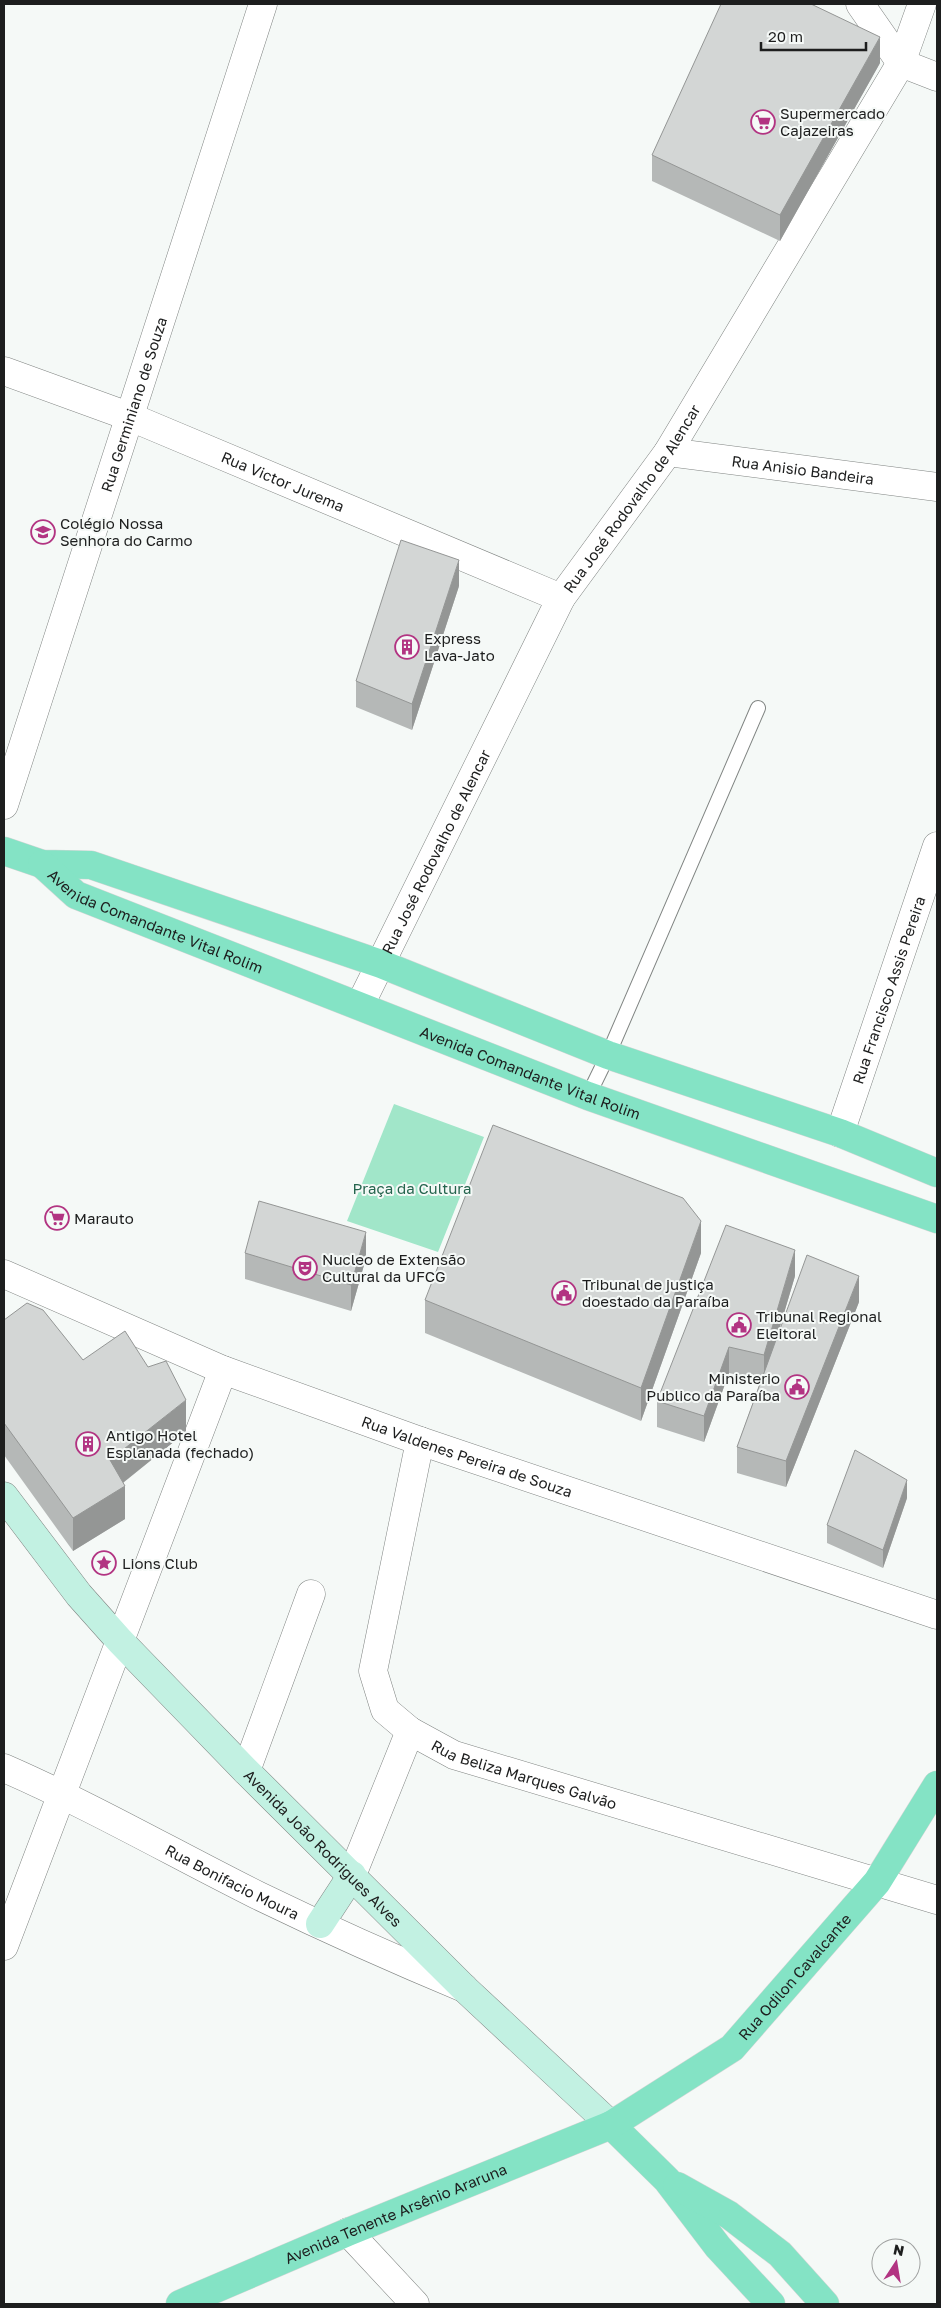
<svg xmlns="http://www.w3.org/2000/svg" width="941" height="2308" font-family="'Golos Text',sans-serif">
<rect width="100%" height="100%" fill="#f5f9f7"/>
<path fill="#a1e6c9" d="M394 1104 484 1137 438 1252 347 1221Z"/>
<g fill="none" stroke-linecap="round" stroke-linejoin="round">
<g stroke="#818583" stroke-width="16">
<path id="lane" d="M588 1096 608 1055 758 708"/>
</g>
<g stroke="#818583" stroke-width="29">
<g id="street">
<path d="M860 4 901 63 937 77"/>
<path id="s1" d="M4 371 128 416 561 598"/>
<path id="s2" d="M668 452 937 487"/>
<path id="s3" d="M4 805 263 4"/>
<path id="s4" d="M360 1005 561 598 668 452 901 63 922 4"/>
<path id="s5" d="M840 1133 937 846"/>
<path id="s6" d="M4 1274 223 1370 420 1441 937 1615"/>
<path id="s7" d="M420 1441 373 1671 385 1710 410 1731 454 1755 937 1900"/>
<path id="s8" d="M4 1768C91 1806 173 1853 257 1895 325 1928 394 1959 464 1988"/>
<path d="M246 1771 311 1594"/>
<path d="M352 1875 410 1731"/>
<path d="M4 1946 223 1370"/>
<path d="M348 2232 415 2304"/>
</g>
</g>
<g stroke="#818583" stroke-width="29">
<g id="secondary">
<path id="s9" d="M4 1496 79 1595 120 1641 246 1771 464 1988 611 2125"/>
<path d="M320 1924 352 1875"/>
</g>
</g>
<g stroke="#d6d6d6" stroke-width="29">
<g id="primary">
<path d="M4 851 42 864 91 865 381 964 608 1055 840 1133 937 1173"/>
<path id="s10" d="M42 864 76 895 588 1096 937 1219"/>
<path d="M611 2125 667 2180 718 2247 771 2304"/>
<path d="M677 2186 729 2215 780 2254 825 2304"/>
<path id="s11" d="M180 2304 348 2232 611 2125 732 2048 877 1882 937 1785"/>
</g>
</g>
<use href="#lane" stroke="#fff" stroke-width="14"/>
<use href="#street" stroke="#fff" stroke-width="28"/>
<use href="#secondary" stroke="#c2f1e2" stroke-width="28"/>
<use href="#primary" stroke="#84e3c5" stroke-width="28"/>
</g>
<path fill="#b5b8b7" d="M880 63 780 241 652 181V155Z
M459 586 412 730 356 707V681Z
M245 1253 366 1258 351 1311 245 1279Z
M701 1253 641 1421 425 1333V1300Z
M795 1276 774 1346 859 1302 786 1487 737 1473V1447L761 1380 729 1373 704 1442 657 1427V1401Z
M4 1320 83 1360 186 1432 123 1483 125 1519 73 1551 4 1455Z
M907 1498 883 1568 827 1543V1525Z"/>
<path fill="#949695" d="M880 37V63L780 241V215Z
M459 560V586L412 730V704Z
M701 1221V1253L641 1421V1388Z
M366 1232V1258L351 1311V1285Z
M795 1250V1276L764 1381V1355Z
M859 1276V1302L786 1487V1461Z
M729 1347V1373L704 1442V1416Z
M186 1400V1432L110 1493V1460Z
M907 1480V1498L883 1568V1550Z
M125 1486V1519L73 1551V1518Z"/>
<path fill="#d3d6d5" stroke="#949695" d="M721 4H811L880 37 780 215 652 155Z
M401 540 459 560 412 704 356 681Z
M493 1125 683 1198 701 1221 641 1388 425 1300Z
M259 1201 366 1232 351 1285 245 1253Z
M726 1225 795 1250 764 1355 729 1347 704 1416 657 1401Z
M807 1255 859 1276 786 1461 737 1447Z
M27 1303 43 1310 83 1360 125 1331 148 1367 166 1361 186 1400 110 1460 125 1486 73 1518 4 1423V1320Z
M855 1450 907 1480 883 1550 827 1525Z"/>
<defs>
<g id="supermarket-ring" transform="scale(1.25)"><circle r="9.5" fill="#f5f9f7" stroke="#b23482" stroke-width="1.5"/><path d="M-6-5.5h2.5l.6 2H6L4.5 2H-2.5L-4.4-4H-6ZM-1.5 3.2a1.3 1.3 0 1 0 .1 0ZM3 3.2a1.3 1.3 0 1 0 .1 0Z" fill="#b23482"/></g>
<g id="school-ring" transform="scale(1.25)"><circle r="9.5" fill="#f5f9f7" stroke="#b23482" stroke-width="1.5"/><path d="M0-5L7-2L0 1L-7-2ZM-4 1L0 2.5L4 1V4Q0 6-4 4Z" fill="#b23482"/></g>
<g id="building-ring" transform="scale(1.25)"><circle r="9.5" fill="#f5f9f7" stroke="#b23482" stroke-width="1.5"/><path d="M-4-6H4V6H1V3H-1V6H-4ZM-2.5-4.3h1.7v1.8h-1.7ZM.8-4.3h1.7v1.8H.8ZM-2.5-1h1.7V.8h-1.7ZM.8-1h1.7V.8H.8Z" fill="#b23482"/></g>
<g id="theatre-ring" transform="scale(1.25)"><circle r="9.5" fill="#f5f9f7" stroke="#b23482" stroke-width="1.5"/><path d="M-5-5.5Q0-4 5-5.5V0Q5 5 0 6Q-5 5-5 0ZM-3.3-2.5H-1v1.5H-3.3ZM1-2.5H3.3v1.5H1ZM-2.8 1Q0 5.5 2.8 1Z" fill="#b23482"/></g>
<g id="civic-ring" transform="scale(1.25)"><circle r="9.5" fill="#f5f9f7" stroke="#b23482" stroke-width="1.5"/><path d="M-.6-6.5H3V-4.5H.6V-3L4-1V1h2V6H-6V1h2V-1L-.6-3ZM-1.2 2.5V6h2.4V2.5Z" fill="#b23482"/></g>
<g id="sight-ring" transform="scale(1.25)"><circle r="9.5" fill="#f5f9f7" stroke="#b23482" stroke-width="1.5"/><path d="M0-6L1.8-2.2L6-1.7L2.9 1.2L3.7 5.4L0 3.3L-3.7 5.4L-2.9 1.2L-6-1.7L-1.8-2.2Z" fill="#b23482"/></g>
</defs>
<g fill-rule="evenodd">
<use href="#supermarket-ring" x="763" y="122"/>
<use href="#school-ring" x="43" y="532"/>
<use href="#building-ring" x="407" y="647"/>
<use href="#supermarket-ring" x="57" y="1218"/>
<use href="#theatre-ring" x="305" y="1268"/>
<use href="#civic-ring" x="564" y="1293"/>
<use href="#civic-ring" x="739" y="1325"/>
<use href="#civic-ring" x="797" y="1387"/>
<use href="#building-ring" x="88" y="1444"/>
<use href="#sight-ring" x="104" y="1563"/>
</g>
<g text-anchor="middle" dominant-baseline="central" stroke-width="4" stroke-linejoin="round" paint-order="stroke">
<g font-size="15" fill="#1d1e1e" stroke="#f5f9f7" text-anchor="start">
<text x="780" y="113">Supermercado<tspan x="780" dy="17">Cajazeiras</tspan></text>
<text x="60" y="523">Colégio Nossa<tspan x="60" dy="17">Senhora do Carmo</tspan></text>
<text x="424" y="638">Express<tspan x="424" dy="17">Lava-Jato</tspan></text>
<text x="74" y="1218">Marauto</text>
<text x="322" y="1259">Nucleo de Extensão<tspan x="322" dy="17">Cultural da UFCG</tspan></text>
<text x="582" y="1284">Tribunal de justiça<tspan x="582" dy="17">doestado da Paraíba</tspan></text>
<text x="756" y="1316">Tribunal Regional<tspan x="756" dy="17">Eleitoral</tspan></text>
<text x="780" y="1378" text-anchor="end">Ministerio<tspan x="780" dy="17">Publico da Paraíba</tspan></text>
<text x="106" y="1435">Antigo Hotel<tspan x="106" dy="17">Esplanada (fechado)</tspan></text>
<text x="122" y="1563">Lions Club</text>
</g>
<g font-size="15" fill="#1d1e1e" stroke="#f5f9f7">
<text stroke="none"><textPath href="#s3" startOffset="421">Rua Germiniano de Souza</textPath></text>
<text stroke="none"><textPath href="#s2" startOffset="136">Rua Anisio Bandeira</textPath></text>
<text stroke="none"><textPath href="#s1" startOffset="300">Rua Victor Jurema</textPath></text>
<text stroke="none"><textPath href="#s4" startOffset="576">Rua José Rodovalho de Alencar</textPath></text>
<text stroke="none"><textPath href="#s4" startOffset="171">Rua José Rodovalho de Alencar</textPath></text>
<text stroke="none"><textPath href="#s10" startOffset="129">Avenida Comandante Vital Rolim</textPath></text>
<text stroke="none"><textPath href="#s5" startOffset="151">Rua Francisco Assis Pereira</textPath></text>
<text stroke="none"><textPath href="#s10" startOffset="534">Avenida Comandante Vital Rolim</textPath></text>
<text stroke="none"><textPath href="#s6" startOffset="498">Rua Valdenes Pereira de Souza</textPath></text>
<text stroke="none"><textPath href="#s7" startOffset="431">Rua Beliza Marques Galvão</textPath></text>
<text stroke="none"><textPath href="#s9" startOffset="476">Avenida João Rodrigues Alves</textPath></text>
<text stroke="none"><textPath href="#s8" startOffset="255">Rua Bonifacio Moura</textPath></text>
<text stroke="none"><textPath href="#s11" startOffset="705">Rua Odilon Cavalcante</textPath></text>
<text stroke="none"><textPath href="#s11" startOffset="234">Avenida Tenente Arsênio Araruna</textPath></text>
</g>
<g font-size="15" fill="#25654e" stroke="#f5f9f7">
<text x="412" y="1188">Praça da Cultura</text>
</g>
</g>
<rect width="941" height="2308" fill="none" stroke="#1d1e1e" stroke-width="10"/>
<g transform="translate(896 2263) rotate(12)"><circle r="24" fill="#f5f9f7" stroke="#9fa1a0"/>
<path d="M0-4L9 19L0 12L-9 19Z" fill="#b23482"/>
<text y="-8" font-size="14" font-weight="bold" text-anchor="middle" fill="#1d1e1e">N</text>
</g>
<path d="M761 42v8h105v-8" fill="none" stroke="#1d1e1e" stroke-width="2.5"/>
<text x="768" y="42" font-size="15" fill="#1d1e1e" stroke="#f5f9f7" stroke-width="4" paint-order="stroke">20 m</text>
</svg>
